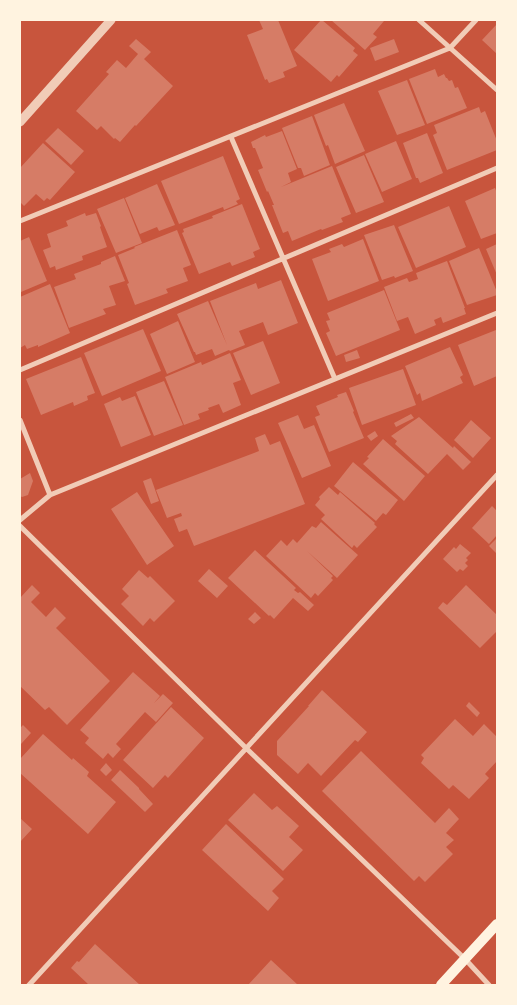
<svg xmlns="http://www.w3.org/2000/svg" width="517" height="1005" font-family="Rubik,sans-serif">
<rect width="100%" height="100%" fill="#c8553d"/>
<path fill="#d67c66" d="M259 20H278L297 66 283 72 285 77 269 83 267 79 265 80 247 35 263 29Z
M321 20H322L355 48 353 51 358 55 339 77 337 75 331 82 294 50Z
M331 20H384V21L373 34 377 37 365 50Z
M497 24V54L482 40Z
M136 39 151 52 144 59 173 86 136 126 135 125 120 142 115 138 114 139 101 126 97 130 76 111 109 74 106 72 117 60 126 68 138 54 129 46Z
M394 39 399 52 375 61 370 48Z
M435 69 438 77 444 74 446 78H447L449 81 452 80 455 88 458 87 467 108 427 124 409 79Z
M407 80 425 125 397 135 378 91Z
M344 103 365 151 335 164 328 145 326 146 314 115Z
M479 107 481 113 485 111 497 141V150L447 170 433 135 437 133 434 125Z
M312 116 330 165 304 176 301 168H298L282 128Z
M58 128 84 151 71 165 45 141Z
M282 131 297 169 288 173 291 182 281 187 332 166 351 214 341 218 343 222 322 230 321 229 292 241 288 231 283 233 272 205H274L268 191 267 192 258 170 263 168 255 148H253L251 142 265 135 266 137Z
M427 133 443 173 420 183 418 178H416L403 143Z
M396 141 412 179 382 192 365 154Z
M43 143 75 172 50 200 47 198 44 201 36 194 24 206 20 202V168Z
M364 155 384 202 356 213 336 167Z
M223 156 240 199 236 201 238 204 224 210 223 207 179 224 161 181Z
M157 184 175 225 159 231 157 227 140 234 125 198Z
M495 188 497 193V233L481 239 465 201Z
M124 198 142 243 116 253 97 209Z
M242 204 260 249 253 252 255 257 232 266 230 262 199 274 182 233 184 232 183 229 213 218 212 216Z
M449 206 466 247 416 268 398 227Z
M85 213 86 216 96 213 101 226 100 227 107 247 82 256 83 260 56 270 55 266 50 268 43 250 51 247 47 234 68 226 66 221Z
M394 225 413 271 395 278 394 276 382 280 364 235Z
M177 230 191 265 183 268 188 281 166 289 168 293 135 305 127 284 129 283 118 255 135 248 134 247Z
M29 237 47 281 21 292 20 241Z
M363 239 379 281 328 301 312 259 331 252 329 249 342 244 344 247Z
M497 244V275L486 249Z
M479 248 497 292V295L467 305 449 261Z
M115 256 125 281 109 286 116 305 103 309 106 314 69 328 54 287 76 279 74 274 101 264V262Z
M447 261 465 308H464L466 314 443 323 441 317 434 320 436 325 415 334 408 317 397 321 384 287 407 278 409 282 418 279 416 273Z
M281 280 298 323 268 335 263 322 239 331 245 345 230 351 229 350 215 356 212 349 196 355 195 352H194L177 314 208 301 227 345 210 301 256 283 258 289Z
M50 284 70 333 38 347V345L27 349 25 345 20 348V297Z
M384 290 400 330 336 356 326 333 330 331 326 321 330 320 327 313Z
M178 321 195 362 167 374 150 334Z
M143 329 161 371 102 396 84 353Z
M496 330 497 376 474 386 458 345Z
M263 341 280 383 251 395 233 353Z
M450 347 463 375 460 377 463 383 422 401 420 393 417 395 405 366Z
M357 350 360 358 346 362 344 355Z
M230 353 241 380 233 383 241 405 223 413 219 404 208 408 209 410 198 414 200 419 184 425 165 377 201 362 202 365Z
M81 357 95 393 87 396 88 400 74 406 73 402 41 415 26 379Z
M403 369 416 405 362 425 349 388Z
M164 381 183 425 154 436 136 392Z
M346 392 354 411 353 412 364 438 329 452 315 417 320 415 316 406 338 397 337 395Z
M135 396 151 435 121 447 104 404 120 397 122 401Z
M411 414 414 418 396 427 394 423Z
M298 415 304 429 314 425 331 466 302 478 278 423Z
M419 417 453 448 454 446 471 462 463 470 447 454 428 474 395 444 397 441 391 436Z
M471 420 491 438 473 458 454 440Z
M375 431 378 436 371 441 367 436Z
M265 434 270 445 280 441 305 504 194 546 187 529 179 532 174 519 182 516 181 513 167 518 156 490 259 451 255 438Z
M383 439 425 476 404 501 363 464 369 458 367 457Z
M353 462 398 500 386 515 383 513 376 521 334 486Z
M30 473 33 481 28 495 22 497 20 496V479Z
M151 478 159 501 151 504 143 481Z
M329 487 338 495 340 492 375 523 374 524 377 527 357 548 354 545 352 548 321 519 325 515 315 505 320 499 319 497Z
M137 492 174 546 147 565 111 509Z
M492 506 497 511V535L489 544 472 528Z
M321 522 358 555 337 578 307 551 333 576 331 578 333 580 318 596 315 593 311 598 266 556 281 540 287 546 293 539 297 543 312 526 316 528Z
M497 538V554L489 546Z
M460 544 471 553 466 558 468 560 465 563 468 566 463 571 460 569 457 572 443 559 454 547 456 549Z
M255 550 296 588 294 590 298 593 300 592 314 605 308 611 293 598 274 619 270 615 269 616 228 578Z
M209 569 228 586 217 598 198 581Z
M139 570 148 578 150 576 175 601 154 622 150 618 143 626 121 604 129 596 122 589Z
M32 585 40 593 31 602 46 617 55 607 66 618 56 628 110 681 67 725 49 707 45 710 20 686V598Z
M466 585 497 615V631L480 648 438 608 443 602 447 605Z
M255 612 261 618 254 624 248 619Z
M133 672 160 696 154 703 163 694 173 703 156 722 145 712 116 744 121 749 113 758 108 753 103 759 85 743 89 738 80 730Z
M322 690 367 732 358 742 355 740 321 776 308 763 298 774 277 755V741L309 706H308Z
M469 702 480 713 477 717 466 706Z
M171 707 204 738 168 778 165 775 153 788 123 760Z
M455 719 473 736 484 724 497 737V761L485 774 489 778 469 799 453 785 449 789 421 763 424 758 421 755Z
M23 725 31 733 21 744 20 742V728Z
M43 734 72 760 73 758 89 772 87 776 116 802 88 834 20 773V759Z
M361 751 435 823 449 808 459 819 446 833 454 840 446 847 453 854 425 882 419 876 414 881 322 791Z
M106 763 112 770 106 776 100 770Z
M120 770 139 788V789L153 804 145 812 111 780Z
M254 793 272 810 277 806 299 826 289 837 303 850 283 871 228 820Z
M20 818 32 829 20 842Z
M226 824 284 879 272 891 279 898 268 911 202 850Z
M95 944 140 985H89L71 968 77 961 79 962Z
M271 960 298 985H248Z"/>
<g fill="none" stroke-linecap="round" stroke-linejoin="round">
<path stroke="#f1ccb7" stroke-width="5" d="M419 20 497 90
M231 137 335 379
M20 221 450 48 476 20
M20 370 497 168
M20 420 50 495
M20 520 50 495 497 313
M20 526 246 748 465 959 489 985
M29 985 497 475"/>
<path stroke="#f1ccb7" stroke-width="9" d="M20 122 111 20"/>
<path stroke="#fff3e0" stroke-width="10" d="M441 985 497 924"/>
</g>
<rect width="517" height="1005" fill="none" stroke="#fff3e0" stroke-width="42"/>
</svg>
